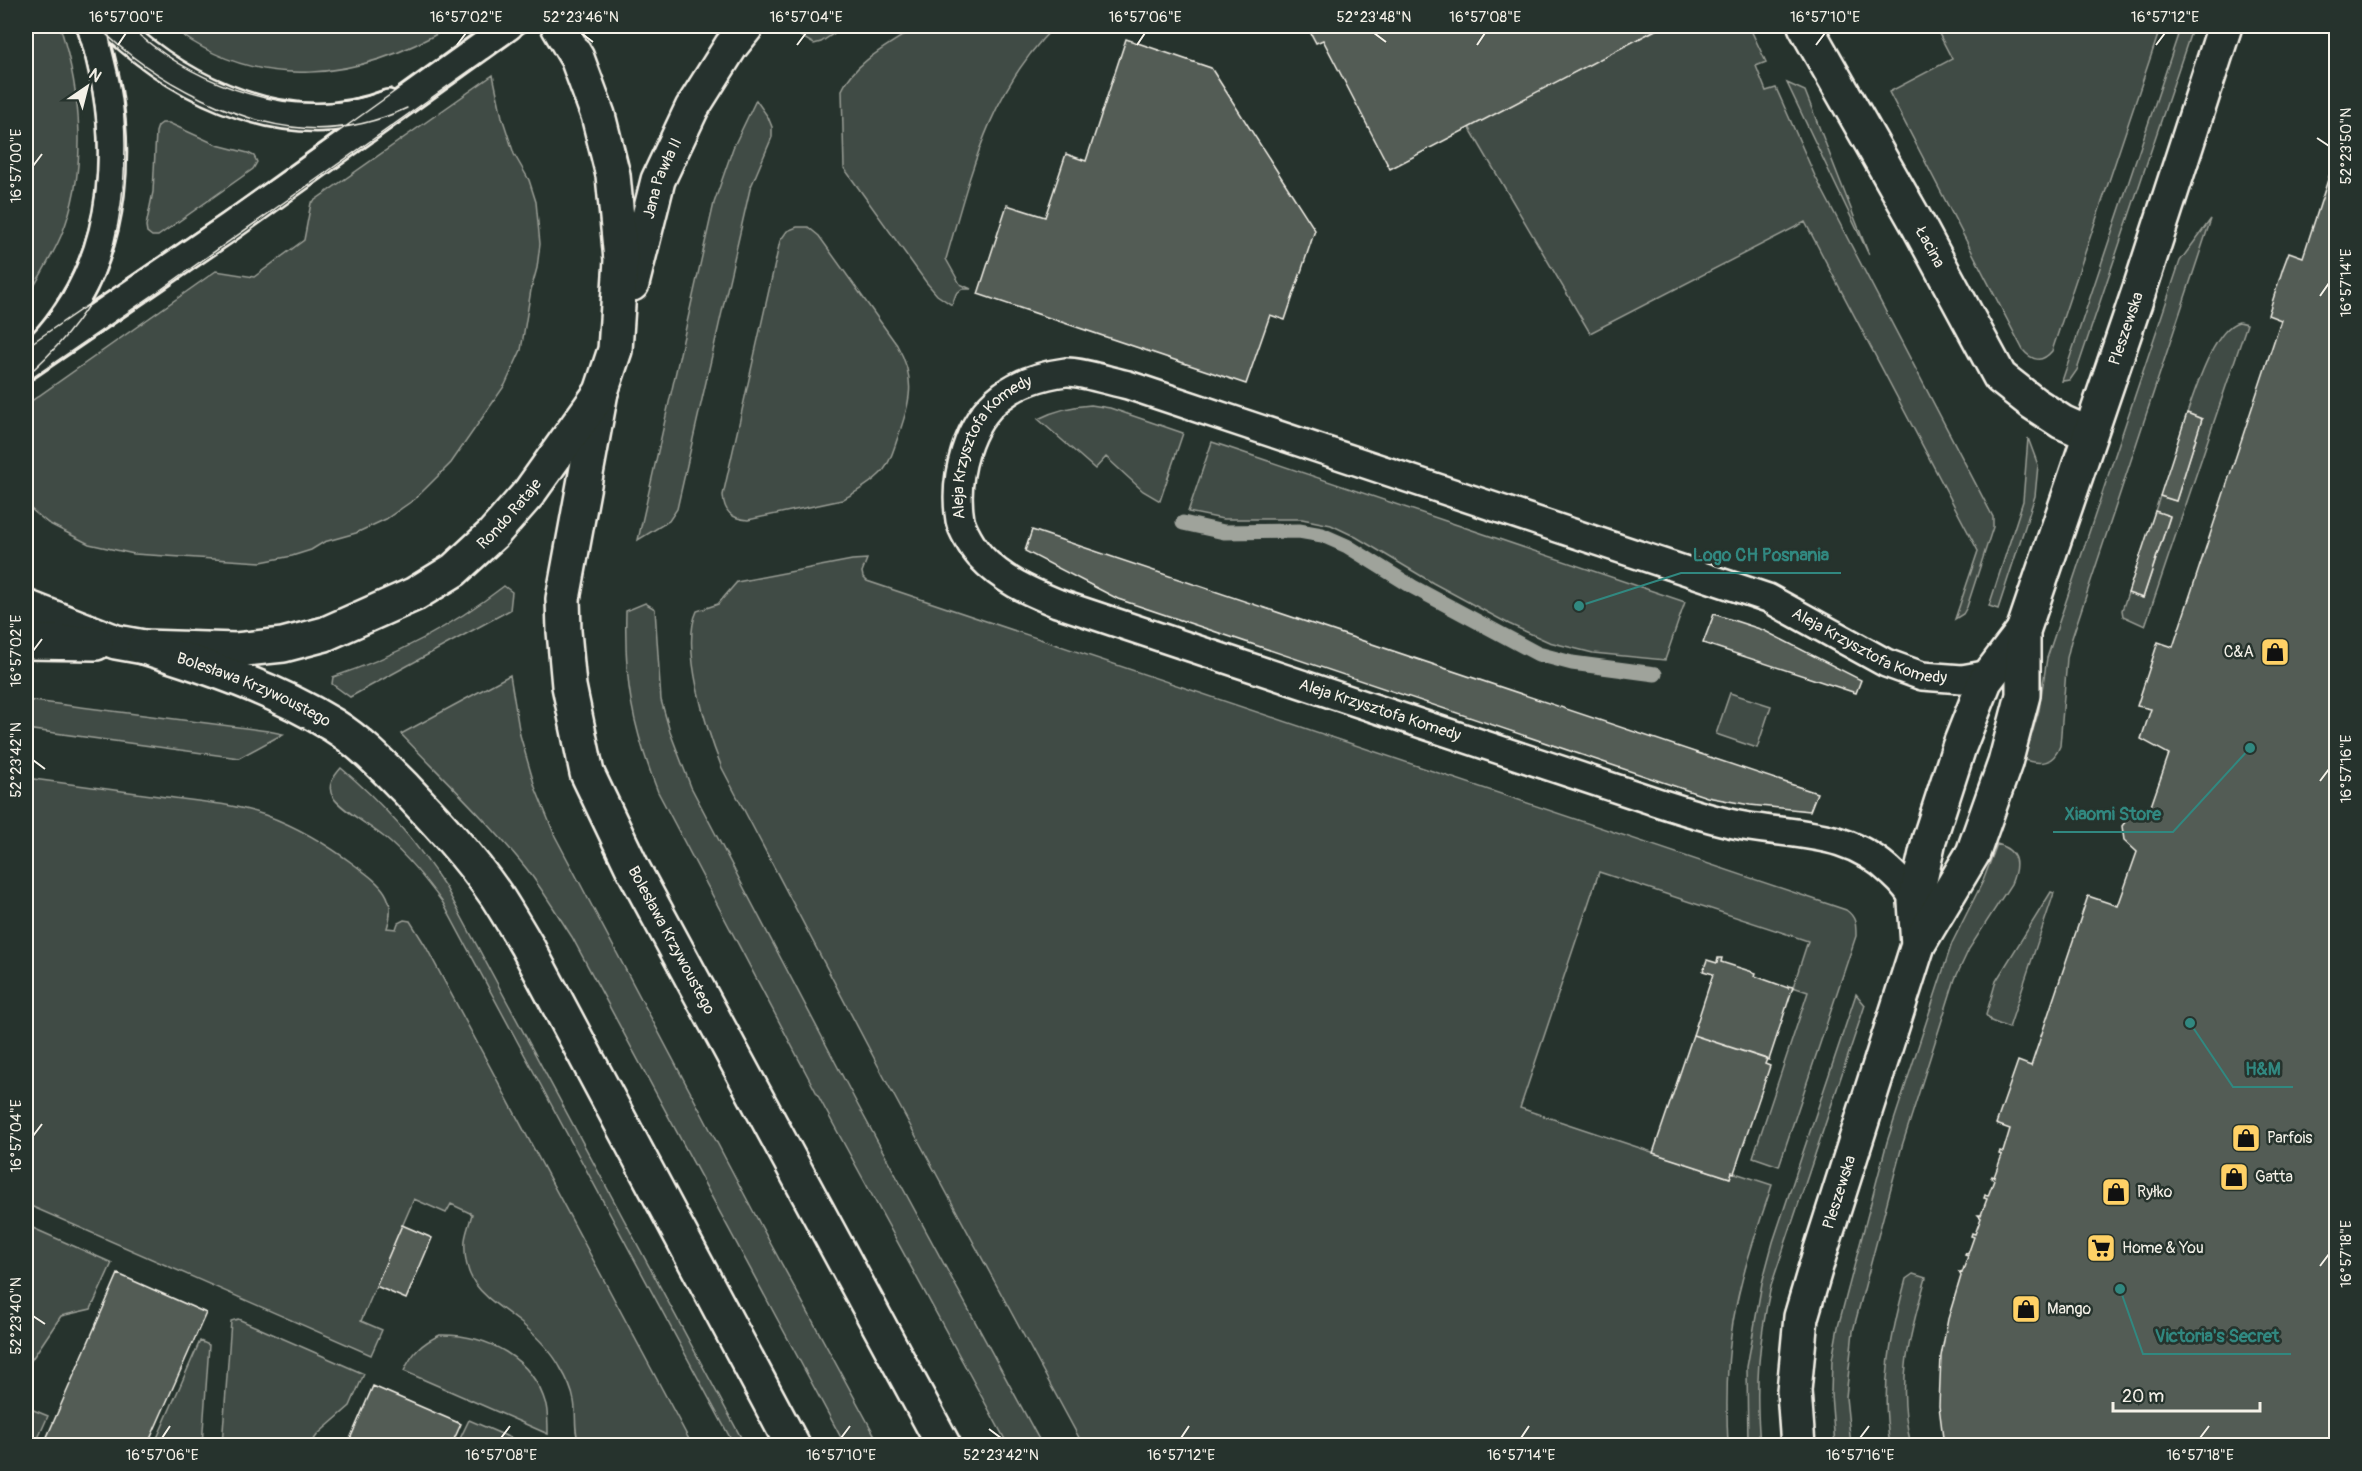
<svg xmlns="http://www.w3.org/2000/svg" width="2362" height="1471" font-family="Pangolin,sans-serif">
<rect width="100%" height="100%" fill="#26332d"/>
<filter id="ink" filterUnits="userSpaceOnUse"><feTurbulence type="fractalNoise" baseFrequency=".0167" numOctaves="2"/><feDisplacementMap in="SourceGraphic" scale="12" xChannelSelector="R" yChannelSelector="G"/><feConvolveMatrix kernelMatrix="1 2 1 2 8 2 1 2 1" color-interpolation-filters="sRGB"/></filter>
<g filter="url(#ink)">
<path fill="#414b45" stroke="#9a9e96" stroke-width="1.5" d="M26 26H60C81 93 89 169 61 236 51 259 38 279 26 300Z
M170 26H451C360 80 258 95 170 26Z
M812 26H845L821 42 814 44 800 36Z
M918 26H1055C989 91 971 173 946 259L960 284 971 289H962L956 294 952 305 937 295 926 282 844 168 842 90C855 61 893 43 918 26Z
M1663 26H1749L1766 62 1756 66 1766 91 1776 88 1815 176 1993 517V527L1967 607 1963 614 1955 619 1978 551 1805 222 1590 333 1469 127Z
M1935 26H2161L2052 351C2042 363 2032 361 2023 350L1889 92 1952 59Z
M2181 26H2193L2077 370 2070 380 2062 381Z
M493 75 502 117 514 154 529 180 536 202 540 244 537 268 531 290 521 350 505 385 451 463 415 499 386 519 356 533 324 542 311 550 292 556 261 562 134 554 89 544 48 523 26 505V405L216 271 254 277 304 240 311 203Z
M1787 83 1805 91 1869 255Z
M756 100 768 117 772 127V137L750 189 677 509 669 521 638 540 714 203 733 148Z
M162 123H169L217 145 248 153 254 156 257 162 253 169 158 236H152L147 232 146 226 153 192 156 132 158 126Z
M2211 219 2071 641 2067 658 2060 746C2053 764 2042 765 2024 760L2039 710 2047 658 2180 261Z
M797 227H808L819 236 897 345C917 380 910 401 898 437 894 448 891 461 883 471 872 483 856 492 842 500L748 520C732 519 724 512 723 495L780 241 787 231Z
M2239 322 2247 324 2145 626 2123 616 2122 610 2128 593 2143 598 2170 517 2155 511 2160 496 2176 501 2202 419 2187 413C2195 391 2214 328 2239 322Z
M1091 405 1110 408 1183 433 1160 501 1143 491 1106 457 1095 469 1038 419C1056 410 1071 406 1091 405Z
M2028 438 2038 465 2035 496 1998 609 1989 606 2023 501Z
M1212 442 1685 602 1665 660 1593 653 1549 642 1509 624 1433 583 1356 537 1331 525 1302 519H1223L1188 512Z
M867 559 862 572 863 577 867 581 1846 910C1856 917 1856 924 1856 936L1779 1166 1753 1157 1808 992 1793 987 1808 941 1599 872 1520 1108 1730 1178 1732 1172 1772 1185C1757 1230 1741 1275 1733 1322 1726 1363 1726 1404 1728 1445H1083L885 1079 722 768C707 731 680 648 697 611L718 604 737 582 852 560Z
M504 586 512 592 510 610 350 697 332 684 333 677C396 656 451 627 504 586Z
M645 603 655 609 661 700 670 732 691 787 854 1098 1042 1445H1008L824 1107 658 792C632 726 624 682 626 611Z
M510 675 520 735 535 787 555 836 760 1224 880 1445H845L572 937C557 914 543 890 526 868 488 821 443 778 401 734Z
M1730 693 1771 706 1757 748 1716 734Z
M26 700 268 731 283 734 239 758 26 729Z
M341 768C383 803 416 841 446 888L745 1445H734L443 903C425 879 407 856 384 837 371 826 340 809 333 797 326 786 334 776 341 768Z
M26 778C72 784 119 791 166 797 199 801 233 804 265 815 298 827 328 845 356 866 380 884 398 897 387 928L396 929 398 923 404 920 410 921 425 945 692 1445H580C573 1431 577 1416 574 1401 572 1389 566 1377 560 1367 551 1350 535 1335 521 1323 490 1298 462 1288 465 1240 466 1232 470 1222 472 1214L451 1204 446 1213 414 1199 361 1321 382 1330 371 1355 26 1204Z
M1997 844C2019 851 2019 865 2011 884L1969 949 1955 979 1902 1146 1853 1331 1846 1397 1851 1445H1835L1831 1394 1832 1360 1838 1327 1887 1142 1952 943 1983 881Z
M2051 892 2054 893 2009 1028 1991 1021 1986 1015 1996 981Z
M1856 994 1865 1005 1771 1286C1758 1344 1755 1386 1760 1445H1748L1747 1367 1762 1283 1773 1242Z
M26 1225 112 1263 91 1309 61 1316 26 1368Z
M1913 1274 1926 1278C1909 1336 1896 1385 1911 1445H1890C1880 1387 1891 1335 1906 1279Z
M238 1319 364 1374 350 1406 318 1434 310 1445H222L231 1321Z
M440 1335C487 1334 533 1358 546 1405 548 1414 548 1425 548 1434L404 1371C412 1353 422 1343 440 1335Z
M200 1341 209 1345 202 1445H154Z
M26 1407 48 1416 35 1445H26Z
M469 1420 527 1445H457Z"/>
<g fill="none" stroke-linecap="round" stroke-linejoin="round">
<path stroke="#9fa39b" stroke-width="15" d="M1183 523 1224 532 1299 531 1322 535 1347 546 1413 587 1538 654 1572 663 1655 674"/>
</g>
<path fill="#525c55" stroke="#f4f1e8" stroke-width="1.5" d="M1307 26H1663L1390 169 1323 40 1316 43Z
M1126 39 1211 68 1315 230 1285 320 1270 315 1246 384 978 294 1007 205 1045 217 1066 154 1086 161Z
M2336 155V1446H1944L1939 1406 1941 1356 1948 1319 1961 1276 1959 1272 1962 1273 1968 1256 1965 1255 1966 1253 1968 1254 1974 1237 1971 1236 1972 1233 1975 1234 1981 1218 1978 1215H1981L1987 1199 1984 1198 1985 1195 1988 1196 1994 1180 1991 1178 1992 1176 1994 1177 2002 1155 1999 1154 2000 1151 2003 1152 2010 1129 1996 1124 2018 1061 2031 1066 2088 896 2118 906 2137 852 2124 840 2122 826 2134 811 2138 808 2150 809 2169 754 2141 739 2151 709 2137 706 2158 642 2173 647 2281 320 2268 315 2283 268 2289 252 2303 257Z
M2187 413 2202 419 2176 501 2160 496Z
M2155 511 2170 516 2143 598 2128 593Z
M1032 530 1817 793 1810 811 1750 805 1707 797 1118 599 1025 551Z
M1714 614 1763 630 1861 680 1856 693 1703 643Z
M1718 958H1722L1721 962 1756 973 1755 976 1788 988V986L1793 987 1769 1060 1693 1035 1713 974 1703 971 1707 960 1717 963Z
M1693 1035 1767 1059 1765 1064 1770 1066 1734 1173 1732 1172 1730 1178 1653 1153Z
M402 1225 432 1238 406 1299 376 1286Z
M118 1274 206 1313 147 1446H43Z
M373 1386 461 1424 451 1446H347Z"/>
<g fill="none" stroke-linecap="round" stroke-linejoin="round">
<g stroke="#f4f1e8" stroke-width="32">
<g id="lane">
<path d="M114 26C186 93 290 142 388 104"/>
<path d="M41 345C123 260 126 133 91 26"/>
<path d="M26 366 228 228 509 26"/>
<path id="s1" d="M1915 902C1910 891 1902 882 1893 874 1850 831 1800 836 1744 826 1715 821 1688 812 1660 803L1057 603C1028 591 1002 580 980 556 973 548 962 530 960 520 953 478 967 422 1002 396 1020 382 1043 375 1066 372 1079 371 1113 382 1128 385L1768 598 1886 663 1922 676 1962 679 1990 674"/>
</g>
</g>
<g stroke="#f4f1e8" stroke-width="38">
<g id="street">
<path id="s2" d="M1805 26 1918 225 2000 377 2033 403 2062 422 2089 434"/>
<path d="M1918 945 1915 902 1929 840 1959 747 1985 681 2023 631"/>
<path id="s3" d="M1798 1446 1794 1391 1801 1317 1819 1256 1918 945 1973 853 2005 763 2023 695V631L2141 285 2225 26"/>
</g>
</g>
<g stroke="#f4f1e8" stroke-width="38">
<g id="secondary">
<path id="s4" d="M632 284 658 180 692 108 731 46 747 26"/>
<path id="s5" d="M601 392 563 599 564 631 569 686 587 773 632 867 944 1446"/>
<path id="s6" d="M26 607 116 642 144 647 236 650 283 645 325 634 415 594 454 570 493 534 529 493 601 392 615 350 621 260 613 175 598 115 577 58 558 26"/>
<path d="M26 642 96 643"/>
<path id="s7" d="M144 647C209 667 274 689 333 725 360 742 382 765 405 788 437 822 469 856 496 895 507 912 517 929 527 946L793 1446"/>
</g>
</g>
<use href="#lane" stroke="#26332d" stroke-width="27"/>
<use href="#street" stroke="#26332d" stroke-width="33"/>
<use href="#secondary" stroke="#26332d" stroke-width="33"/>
<path stroke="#f4f1e8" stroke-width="1.5" d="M98 26C128 57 163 80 202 99 271 132 336 141 407 108
M129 26C188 80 275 116 356 99 368 97 380 92 391 88
M479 64 534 26
M26 339C109 251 112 136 76 26
M26 347 274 178 486 26
M34 369C62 343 90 310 104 274 125 220 130 142 120 85 117 69 112 52 109 36
M26 382 159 291 486 59"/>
</g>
</g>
<path fill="none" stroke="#f4f1e8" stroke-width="2" d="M581 33 593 42M1374 33 1386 42M118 45 126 33M457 45 466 33M797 45 806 33M1137 45 1145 33M1477 45 1485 33M1816 45 1825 33M2156 45 2165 33M2317 138 2329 146M33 166 42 154M2320 296 2329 283M33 651 42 639M33 760 45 769M2320 781 2329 769M33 1136 42 1124M2320 1266 2329 1254M33 1316 45 1324M989 1429 1001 1438M162 1438 170 1426M501 1438 510 1426M841 1438 850 1426M1181 1438 1189 1426M1521 1438 1529 1426M1860 1438 1869 1426M2200 1438 2209 1426"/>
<defs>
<g id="shop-square" transform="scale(1.5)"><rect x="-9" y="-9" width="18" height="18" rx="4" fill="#ffd166" stroke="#26332d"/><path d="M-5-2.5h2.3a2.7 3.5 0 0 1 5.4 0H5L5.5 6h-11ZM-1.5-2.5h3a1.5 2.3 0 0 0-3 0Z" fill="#111"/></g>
<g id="supermarket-square" transform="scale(1.5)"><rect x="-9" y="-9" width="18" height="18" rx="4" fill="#ffd166" stroke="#26332d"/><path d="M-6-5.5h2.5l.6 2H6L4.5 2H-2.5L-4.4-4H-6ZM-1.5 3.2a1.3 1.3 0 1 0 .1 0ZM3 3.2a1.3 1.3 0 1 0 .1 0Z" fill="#111"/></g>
</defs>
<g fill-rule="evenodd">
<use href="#shop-square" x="2275" y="652"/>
<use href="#shop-square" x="2246" y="1138"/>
<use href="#shop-square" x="2234" y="1177"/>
<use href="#shop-square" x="2116" y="1192"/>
<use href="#supermarket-square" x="2101" y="1248"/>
<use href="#shop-square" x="2026" y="1309"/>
</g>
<g text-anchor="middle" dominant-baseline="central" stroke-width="5" stroke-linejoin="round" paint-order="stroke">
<g font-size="16" fill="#f4f1e8" stroke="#26332d">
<text stroke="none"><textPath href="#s4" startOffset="110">Jana Pawła II</textPath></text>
<text stroke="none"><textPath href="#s2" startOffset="254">Łacina</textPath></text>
<text stroke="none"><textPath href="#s3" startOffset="1176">Pleszewska</textPath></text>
<text stroke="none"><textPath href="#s1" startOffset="1136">Aleja Krzysztofa Komedy</textPath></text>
<text stroke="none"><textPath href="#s6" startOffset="531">Rondo Rataje</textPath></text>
<text stroke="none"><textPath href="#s1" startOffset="2108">Aleja Krzysztofa Komedy</textPath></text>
<text stroke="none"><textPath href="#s7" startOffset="118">Bolesława Krzywoustego</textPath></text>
<text transform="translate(1380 710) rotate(18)">Aleja Krzysztofa Komedy</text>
<text stroke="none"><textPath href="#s5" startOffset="574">Bolesława Krzywoustego</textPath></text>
<text stroke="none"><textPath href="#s3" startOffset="260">Pleszewska</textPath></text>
</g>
<g font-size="16" fill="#f4f1e8" stroke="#26332d" text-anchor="start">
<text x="2254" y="652" text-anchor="end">C&amp;A</text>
<text x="2267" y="1138">Parfois</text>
<text x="2255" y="1177">Gatta</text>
<text x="2137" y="1192">Ryłko</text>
<text x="2122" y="1248">Home &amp; You</text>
<text x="2047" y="1309">Mango</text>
</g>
</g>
<path fill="none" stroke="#318880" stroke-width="2" d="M1579 606L1681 573H1841M2250 748L2173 832H2053M2190 1023L2233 1087H2293M2120 1289L2143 1354H2291"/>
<g fill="#318880" stroke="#26332d" stroke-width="2">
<circle cx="1579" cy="606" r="6"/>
<circle cx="2250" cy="748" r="6"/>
<circle cx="2190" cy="1023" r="6"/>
<circle cx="2120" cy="1289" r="6"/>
</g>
<g font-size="18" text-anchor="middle" font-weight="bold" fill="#318880" stroke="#26332d" stroke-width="5" stroke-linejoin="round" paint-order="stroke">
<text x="1761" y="561">Logo CH Posnania</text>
<text x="2113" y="820">Xiaomi Store</text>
<text x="2263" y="1075">H&amp;M</text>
<text x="2217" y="1342">Victoria's Secret</text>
</g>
<rect width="2362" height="1471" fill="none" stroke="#26332d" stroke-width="66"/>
<g transform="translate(87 87) rotate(35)" stroke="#26332d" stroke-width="4.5" paint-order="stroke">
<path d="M0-4.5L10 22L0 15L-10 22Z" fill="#f4f1e8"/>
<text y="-9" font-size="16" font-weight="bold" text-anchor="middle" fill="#f4f1e8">N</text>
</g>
<path d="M2113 1402v9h147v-9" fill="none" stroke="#f4f1e8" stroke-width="3"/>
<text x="2122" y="1402" font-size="18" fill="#f4f1e8" stroke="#26332d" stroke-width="4.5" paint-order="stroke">20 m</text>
<rect x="33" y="33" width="2296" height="1405" fill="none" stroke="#f4f1e8" stroke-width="2"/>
<g font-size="15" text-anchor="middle" fill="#f4f1e8">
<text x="126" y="22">16°57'00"E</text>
<text x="466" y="22">16°57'02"E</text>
<text x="581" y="22">52°23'46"N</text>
<text x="806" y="22">16°57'04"E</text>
<text x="1145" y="22">16°57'06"E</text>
<text x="1374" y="22">52°23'48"N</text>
<text x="1485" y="22">16°57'08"E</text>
<text x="1825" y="22">16°57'10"E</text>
<text x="2165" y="22">16°57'12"E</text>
<text transform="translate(2346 146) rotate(-90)" y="5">52°23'50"N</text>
<text transform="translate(16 166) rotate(-90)" y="5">16°57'00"E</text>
<text transform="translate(2346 283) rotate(-90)" y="5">16°57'14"E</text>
<text transform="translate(16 651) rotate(-90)" y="5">16°57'02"E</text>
<text transform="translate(16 760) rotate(-90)" y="5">52°23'42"N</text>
<text transform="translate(2346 769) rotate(-90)" y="5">16°57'16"E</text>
<text transform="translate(16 1136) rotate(-90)" y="5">16°57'04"E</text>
<text transform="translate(2346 1254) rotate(-90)" y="5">16°57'18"E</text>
<text transform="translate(16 1316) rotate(-90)" y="5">52°23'40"N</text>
<text x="162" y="1460">16°57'06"E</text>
<text x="501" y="1460">16°57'08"E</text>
<text x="841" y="1460">16°57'10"E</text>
<text x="1001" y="1460">52°23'42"N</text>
<text x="1181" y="1460">16°57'12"E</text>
<text x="1521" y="1460">16°57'14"E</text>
<text x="1860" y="1460">16°57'16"E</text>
<text x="2200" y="1460">16°57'18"E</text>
</g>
</svg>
